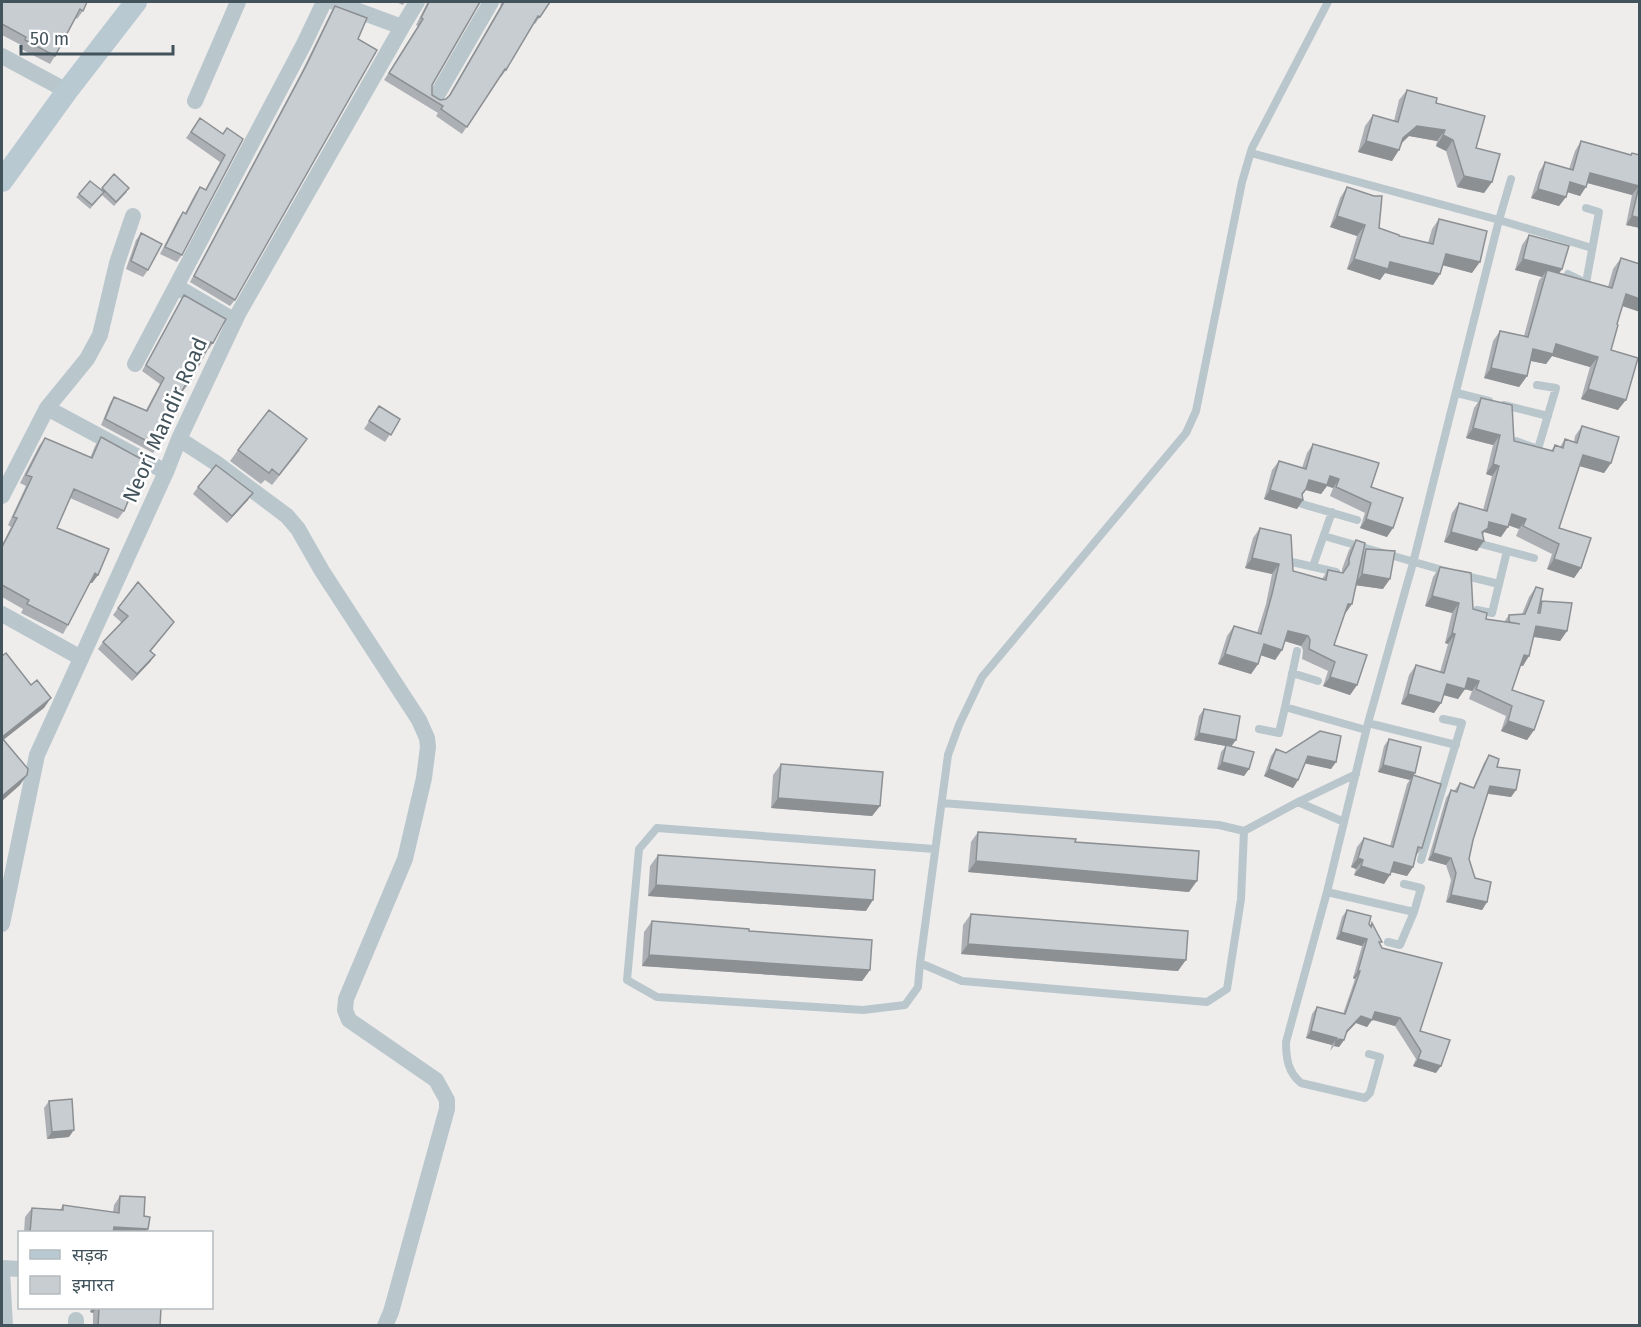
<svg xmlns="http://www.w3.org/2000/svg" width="1641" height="1327" font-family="'Fira Sans','Noto Sans Devanagari',sans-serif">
<rect width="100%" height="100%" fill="#efecec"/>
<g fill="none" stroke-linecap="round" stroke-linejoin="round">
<path stroke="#b9c7cd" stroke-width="8" d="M1251 153 1499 220 1413 563 1368 723 1327 892 1414 912 1421 888 1404 884
M1511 179 1499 220 1592 248
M1568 274 1586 283 1599 212 1586 208
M1457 393 1489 401
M1504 405 1548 416
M1516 441 1538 449 1556 388 1537 385
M1302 504 1357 520
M1324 536 1449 572
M1481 544 1534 558
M1292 562 1336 572
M1313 566 1332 512
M1462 575 1499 584
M1477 610 1492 613 1507 551
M1297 651 1285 707 1366 730
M1292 673 1318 681
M1368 723 1456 745
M1259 729 1279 733 1285 707
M1298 802 1344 822
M1244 831 1298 802 1356 774
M934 849 657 828 639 849 627 980 657 997 863 1010 905 1005 918 987 920 963 948 755 959 725 982 677 1186 433 1196 411 1242 182 1252 148 1328 2
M1421 860 1462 723 1443 719
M1327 892 1286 1042C1286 1059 1288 1072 1301 1083L1365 1098 1370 1093 1380 1057 1369 1054
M1388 942 1400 945 1414 912
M920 963 962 981 1207 1002 1227 989 1241 899 1244 831 1219 825 942 803"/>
<path stroke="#b9c7cd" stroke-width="16" d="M402 27 417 2
M2 56 67 91
M436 97 491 2
M195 101 238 2
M177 287 235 321
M135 364 304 44 324 2
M47 408 166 472
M179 439 216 463 287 516 298 529 322 571 419 720 427 738 428 747 424 778 405 859 346 999 345 1010 349 1020 436 1080 447 1100V1109L391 1312 385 1326
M2 496 47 408 87 359 100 335 117 263 133 216
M2 614 81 658
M2 924 37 755 166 472 179 439 238 314 402 27 334 2
M2 1268 20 1269
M2 1271 5 1326
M76 1326V1320"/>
<path stroke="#b8c9d2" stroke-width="22" d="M2 181 67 91 136 2"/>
</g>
<path fill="#acb0b5" d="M2 2H87L83 11 77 19 76 18 55 56 50 64 19 48 21 45 2 35Z
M396 2H405L403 5Z
M427 2H480L432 85V95L440 100 446 99 448 97 500 7 501 2H550L535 24 534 23 506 70 501 77 500 76 462 134 436 116 438 113 384 80 418 26 416 25 427 3Z
M335 6 235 300 230 306 190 282 301 73 331 12Z
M1407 90 1436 103 1476 148 1492 182 1484 193 1457 187 1446 151 1436 146 1437 141 1409 136 1401 144 1392 161 1358 152 1365 126 1373 115 1394 121 1399 100Z
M200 118 223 134 243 139 182 255 177 262 160 254 178 219 183 212 185 213 195 194 200 187 205 190 220 162 186 138Z
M1581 141 1631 155 1632 153 1640 155V228L1626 225 1632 195 1587 183 1580 196 1567 192 1566 197 1559 206 1531 198 1539 172 1545 162 1569 169 1575 151Z
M114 174 127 192 114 206 102 195 90 209 76 197 79 194 101 190Z
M1347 187 1379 228 1399 236 1428 243 1432 229 1439 219 1472 273 1443 265 1440 274 1433 285 1385 273 1380 280 1347 269 1357 236 1330 227 1340 198Z
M141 233 148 270 143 277 126 269 136 240Z
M1529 235 1560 273 1608 287 1613 269 1621 258 1622 306 1617 324 1611 350 1618 410 1581 399 1590 367 1552 356 1546 364 1531 361 1527 376 1519 387 1484 378 1493 341 1500 331 1524 336 1539 280 1542 277 1515 270 1522 245Z
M184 295 213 343 209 349 207 348 188 385 183 391H182L167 417 158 447 153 453 101 425 110 403 114 397 146 410 160 384 142 371 180 301Z
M1481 398 1514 441 1551 451 1555 445 1560 447 1565 439 1574 442 1575 436 1582 426 1611 463 1604 473 1579 466 1559 528 1581 568 1574 578 1547 569 1552 554 1516 536 1519 529 1508 525 1501 537 1484 532 1477 551 1444 542 1452 513 1459 503 1483 510 1492 476 1486 474 1493 445 1466 438 1474 408Z
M379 406 400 419 385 442 364 429Z
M101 437 124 511 118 519 70 498 57 528 98 575 92 583H90L68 625 63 634 21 613 23 609 2 597V545L11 527 8 525 26 486 20 483 39 446 45 438 90 458 95 446Z
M1313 444 1371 487 1387 537 1360 528 1365 513 1330 496 1333 488 1327 486 1321 494 1306 490 1302 495 1303 500 1297 509 1264 499 1272 470 1279 461 1302 468 1307 453Z
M238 450H300L272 485 265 480 261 484 230 461Z
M198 487 248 500 227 523 193 494Z
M1260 528 1293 571 1322 579 1328 570 1342 573V569L1349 550 1356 540 1363 553 1366 549 1383 589 1356 585 1352 604 1344 614 1334 645 1357 685 1350 695 1323 686 1328 671 1302 659 1303 650 1301 646 1285 641 1282 650 1275 660 1261 655 1258 664 1251 674 1218 664 1227 636 1234 626 1257 633 1266 604 1272 574 1245 568 1253 538Z
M1440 567 1473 609 1486 619 1504 622 1509 615 1522 614 1529 597 1536 587 1540 604 1542 601 1567 631 1560 641 1533 637 1523 666 1520 665 1512 690 1534 730 1527 740 1501 731 1506 716 1469 699 1472 691 1465 689 1458 699 1443 695 1441 703 1434 713 1401 704 1409 675 1416 665 1440 672 1448 644 1445 643 1452 613 1425 606 1433 577Z
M118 608 174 622 151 651 155 655 150 662 132 681 98 649 103 642 122 623 113 615Z
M1204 709 1231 746 1249 769 1244 776 1217 769 1221 752 1226 746 1194 740 1199 716Z
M1389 739 1410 780 1378 772 1384 746Z
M1276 749 1286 753 1336 762 1331 769 1305 763 1298 780 1293 788 1264 776 1271 756Z
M1489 755 1497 767 1516 790 1511 797 1488 794 1473 840 1469 859 1475 878 1487 902 1482 910 1446 902 1451 880 1446 865 1428 860 1446 798 1451 790 1454 791 1460 783 1473 788 1484 763Z
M781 764 880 806 872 816 771 808 773 775Z
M1413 775 1422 848 1416 856 1413 867 1407 876 1391 872 1384 884 1354 875 1356 869 1351 867 1357 847 1364 838 1390 846 1407 784Z
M978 832 1075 842 1189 892 968 872 971 842Z
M658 855 866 911 648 896 650 866Z
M1347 910 1370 926 1372 923 1380 945 1420 1031 1436 1073 1413 1066 1416 1059 1395 1026 1372 1020 1367 1027 1356 1023 1346 1033 1344 1040 1339 1047 1334 1046 1330 1051 1332 1045 1306 1038 1312 1014 1317 1007 1343 1014 1355 979 1353 978 1362 946 1336 939 1342 917Z
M971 914 1178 971 961 954 963 925Z
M652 921 749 931 870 970 862 981 642 966 644 932Z
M49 1101 69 1137 47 1139 44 1108Z
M120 1196 144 1216 148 1229 146 1233H24L25 1217 32 1208 60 1210 63 1205 113 1212 114 1205Z
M91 1308H161L160 1326H93V1313L90 1312Z"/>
<path fill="#8c9093" d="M1417 126 1445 130 1437 141 1409 136 1395 149 1399 150 1392 161 1358 152 1366 141 1403 138Z
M1443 135 1453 140 1446 151 1436 146Z
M1590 173 1639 186 1632 195 1584 182Z
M1464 176 1492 182 1484 193 1457 187Z
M1570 182 1586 187 1580 196 1564 191Z
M1538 189 1566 197 1559 206 1531 198Z
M1337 216 1365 225 1357 236 1330 227Z
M1632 216 1640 218V228L1626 225Z
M1446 254 1480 262 1472 273 1438 264Z
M1354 259 1390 262 1440 274 1433 285 1385 273 1380 280 1347 269Z
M1523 259 1562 269 1555 280 1547 270 1542 277 1515 270Z
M1626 294 1640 299V312L1619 305Z
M1556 344 1598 357 1590 367 1552 356 1546 364 1526 360 1533 349Z
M1491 368 1527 376 1519 387 1484 378Z
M1588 389 1626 400 1618 410 1581 399Z
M1473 428 1500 435 1493 445 1466 438Z
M1583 455 1611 463 1604 473 1576 465Z
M1493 464 1499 466 1492 476 1486 474Z
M1330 476 1339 479 1333 488 1327 486 1321 494 1306 490 1299 499 1303 500 1297 509 1264 499 1270 490 1309 480Z
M253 493 248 500 227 523 232 516Z
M1512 514 1526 519 1519 529 1505 524Z
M1366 519 1393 528 1387 537 1360 528Z
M1489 522 1508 527 1501 537 1484 532 1481 538 1484 541 1477 551 1444 542 1451 532Z
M1252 558 1279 564 1272 574 1245 568Z
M1554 559 1581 568 1574 578 1547 569Z
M95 573 98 575 92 583 89 582Z
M1362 574 1390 579 1383 589 1354 585Z
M1432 596 1459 603 1452 613 1425 606Z
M1348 604H1352L1345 614H1341Z
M1536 626 1567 631 1560 641 1529 636Z
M1288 631 1308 636 1301 646 1281 640Z
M1452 633 1455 634 1448 644 1445 643Z
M1264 644 1282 650 1275 660 1257 654Z
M1225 654 1258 664 1251 674 1218 664Z
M155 655 150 662 132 681 137 674Z
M1524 655 1529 656 1523 666 1517 665Z
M1330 677 1357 685 1350 695 1323 686Z
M1468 678 1479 681 1472 691 1461 688Z
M1447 684 1465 689 1458 699 1440 694Z
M1408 694 1441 703 1434 713 1401 704Z
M51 698 44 708 2 741V737Z
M1508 721 1534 730 1527 740 1501 731Z
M1199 733 1236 740 1231 747 1194 740Z
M1308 756 1336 762 1331 769 1303 763Z
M1222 762 1249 769 1244 776 1217 769Z
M1383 765 1415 773 1410 780 1378 772Z
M1269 769 1298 780 1293 788 1264 776Z
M27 775 20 785 2 801V796Z
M1490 786 1516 790 1511 797 1485 793Z
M778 798 880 806 872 816 771 808Z
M1433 853 1451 858 1446 865 1428 860Z
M1358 858 1363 860 1356 869 1351 867Z
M976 861 1197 881 1189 892 968 872Z
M1394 862 1413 867 1407 876 1387 871Z
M1361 866 1390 875 1384 884 1354 875Z
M656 885 873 900 866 911 648 896Z
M1451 895 1487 902 1482 910 1446 902Z
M1341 932 1367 939 1362 946 1336 939Z
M968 944 1186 960 1178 971 961 954Z
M649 955 870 970 862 981 642 966Z
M1358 971H1360L1355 979 1353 978Z
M1375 1012 1400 1018 1395 1026 1371 1019 1372 1020 1367 1027 1356 1023 1342 1038 1347 1031 1361 1016Z
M1311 1031 1337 1038 1332 1045 1306 1038Z
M1339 1039 1344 1040 1339 1047 1334 1046 1330 1051Z
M1418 1059 1441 1066 1436 1073 1413 1066Z
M74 1130 69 1137 47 1139 52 1132Z
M114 1227 148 1229 146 1233H110Z
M94 1308H96L93 1313 90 1312Z"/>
<path fill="#c8cdd2" stroke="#8c9093" stroke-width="1.5" d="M2 2H87L83 11 80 9 55 56 25 40 26 37 2 24Z
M429 2H480L432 85V95L440 100 446 99 450 95 504 2H550L540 17 538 16 506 70 505 69 467 127 441 109 443 106 389 73 423 19 421 18Z
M335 6 367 18 358 39 377 50 235 300 194 276 306 66Z
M1407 90 1437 98 1436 103 1485 116 1476 148 1500 154 1492 182 1464 176 1453 140 1443 135 1445 130 1417 126 1403 138 1399 150 1366 141 1373 115 1398 122Z
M200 118 223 134 227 128 243 139 182 255 165 247 183 212 186 214 200 187 206 190 225 155 191 132Z
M1581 141 1631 155 1632 153 1640 155V218L1632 216 1639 186 1590 173 1586 187 1570 182 1566 197 1538 189 1545 162 1573 170Z
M114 174 129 188 116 202 102 188Z
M90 181 104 192 92 205 79 194Z
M1347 187 1374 196H1382L1379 228 1399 235V236L1433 244 1439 219 1487 231 1480 262 1446 254 1440 274 1390 262 1388 269 1354 259 1365 225 1337 216Z
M141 233 162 244 148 270 131 261Z
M1529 235 1569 246 1562 269 1523 259Z
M1621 258 1640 264V299L1626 294 1617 324 1618 325 1611 350 1638 358 1626 400 1588 389 1598 357 1556 344 1553 354 1533 349 1527 376 1491 368 1500 331 1528 337 1547 270 1612 288Z
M184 295 226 319 213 343 211 342 188 385 186 384 167 417 170 418 158 447 105 419 114 397 147 411 164 378 146 365Z
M1481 398 1512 405 1514 441 1553 451 1555 445 1563 448 1565 439 1577 443 1582 426 1619 437 1611 463 1583 455 1559 528 1591 538 1581 568 1554 559 1559 544 1523 526 1526 519 1512 514 1508 527 1489 522 1488 528 1482 532 1484 541 1451 532 1459 503 1487 511 1499 466 1493 464 1500 435 1473 428Z
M379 406 400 419 391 435 369 421Z
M269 410 307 439 279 475 272 469 269 473 238 450Z
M101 437 145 461 124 511 74 489 57 528 109 549 98 575 95 573 68 625 27 604 29 600 2 585V547L17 518 13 517 32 477 26 475 45 438 92 458Z
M1313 444 1359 457 1379 463 1371 487 1403 498 1393 528 1366 519 1371 503 1336 487 1339 479 1330 476 1327 485 1309 480 1306 489 1302 494 1303 500 1270 490 1279 461 1306 469Z
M216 465 253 493 232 516 198 487Z
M1260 528 1291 535 1293 571 1326 580 1328 570 1343 573 1349 564V559L1356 540 1365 543 1352 604H1348L1334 645 1367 655 1357 685 1330 677 1335 662 1309 649 1310 640 1308 636 1288 631 1282 650 1264 644 1258 664 1225 654 1234 626 1261 634 1272 594 1279 564 1252 558Z
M1366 549 1395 551 1390 579 1362 574Z
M1440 567 1471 573 1473 609 1487 613 1486 619 1520 624 1509 622V615L1525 614 1536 587 1543 589 1538 613H1540L1542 601 1572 603 1567 631 1536 626 1529 656 1524 655 1512 690 1544 701 1534 730 1508 721 1512 706 1476 689 1479 681 1468 678 1465 689 1447 684 1441 703 1408 694 1416 665 1444 673 1455 634 1452 633 1459 603 1432 596Z
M138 582 174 622 150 651 155 655 137 674 103 642 128 616 118 608Z
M6 653 31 685 37 680 51 698 2 737V656Z
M1204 709 1240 716 1236 740 1199 733Z
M1320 731 1341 736 1336 762 1308 756 1298 780 1269 769 1276 749 1286 753Z
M2 738 28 769 27 775 2 796Z
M1389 739 1421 747 1415 773 1383 765Z
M1226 745 1254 752 1249 769 1222 762Z
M1489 755 1499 759 1497 767 1520 770 1516 790 1490 786 1473 840 1469 859 1475 878 1491 882 1487 902 1451 895 1456 873 1451 858 1433 853 1451 790 1457 792 1460 783 1474 788Z
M781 764 883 772 880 806 778 798Z
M1413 775 1441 784 1422 848 1418 847 1413 867 1394 862 1390 875 1361 866 1363 860 1358 858 1364 838 1393 847Z
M978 832 1076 839 1075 842 1199 851 1197 881 976 861Z
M658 855 875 870 873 900 656 885Z
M1347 910 1371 916 1369 924 1371 927 1372 923 1382 942H1379L1382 948 1442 963 1420 1031 1450 1040 1441 1066 1418 1059 1421 1051 1400 1018 1375 1012 1372 1020 1361 1016 1347 1031 1344 1040 1339 1039 1335 1044 1337 1038 1311 1031 1317 1007 1345 1014 1360 971H1358L1367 939 1341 932Z
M971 914 1188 931 1186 960 968 944Z
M652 921 749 929V931L872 940 870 970 649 955Z
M72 1099 74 1130 52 1132 49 1101Z
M120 1196 145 1197 144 1216 150 1217 148 1229 114 1227 113 1233H30L32 1208 63 1210V1205L119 1213Z
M99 1308H161L160 1326H98Z"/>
<g text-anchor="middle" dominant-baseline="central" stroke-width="5" stroke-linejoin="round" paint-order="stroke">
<g font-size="21" fill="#43535b" stroke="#fff">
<text transform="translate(165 420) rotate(-66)">Neori Mandir Road</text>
</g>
</g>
<rect width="1641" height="1327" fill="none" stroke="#43535b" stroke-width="6"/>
<rect x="18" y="1231" width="195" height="78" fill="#ffffff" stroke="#b4babd" stroke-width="1.5"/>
<rect x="30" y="1250" width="30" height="9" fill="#b8c9d2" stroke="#b4babd" stroke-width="1.5"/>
<text x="72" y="1261" font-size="18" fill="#43535b">सड़क</text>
<rect x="30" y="1276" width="30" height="18" fill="#c8cdd2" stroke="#b4babd" stroke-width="1.5"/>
<text x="72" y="1291" font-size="18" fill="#43535b">इमारत</text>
<path d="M21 45v9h152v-9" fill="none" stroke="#43535b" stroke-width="3"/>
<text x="30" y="45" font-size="18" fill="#43535b" stroke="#ffffff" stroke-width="4.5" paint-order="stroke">50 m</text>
</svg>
